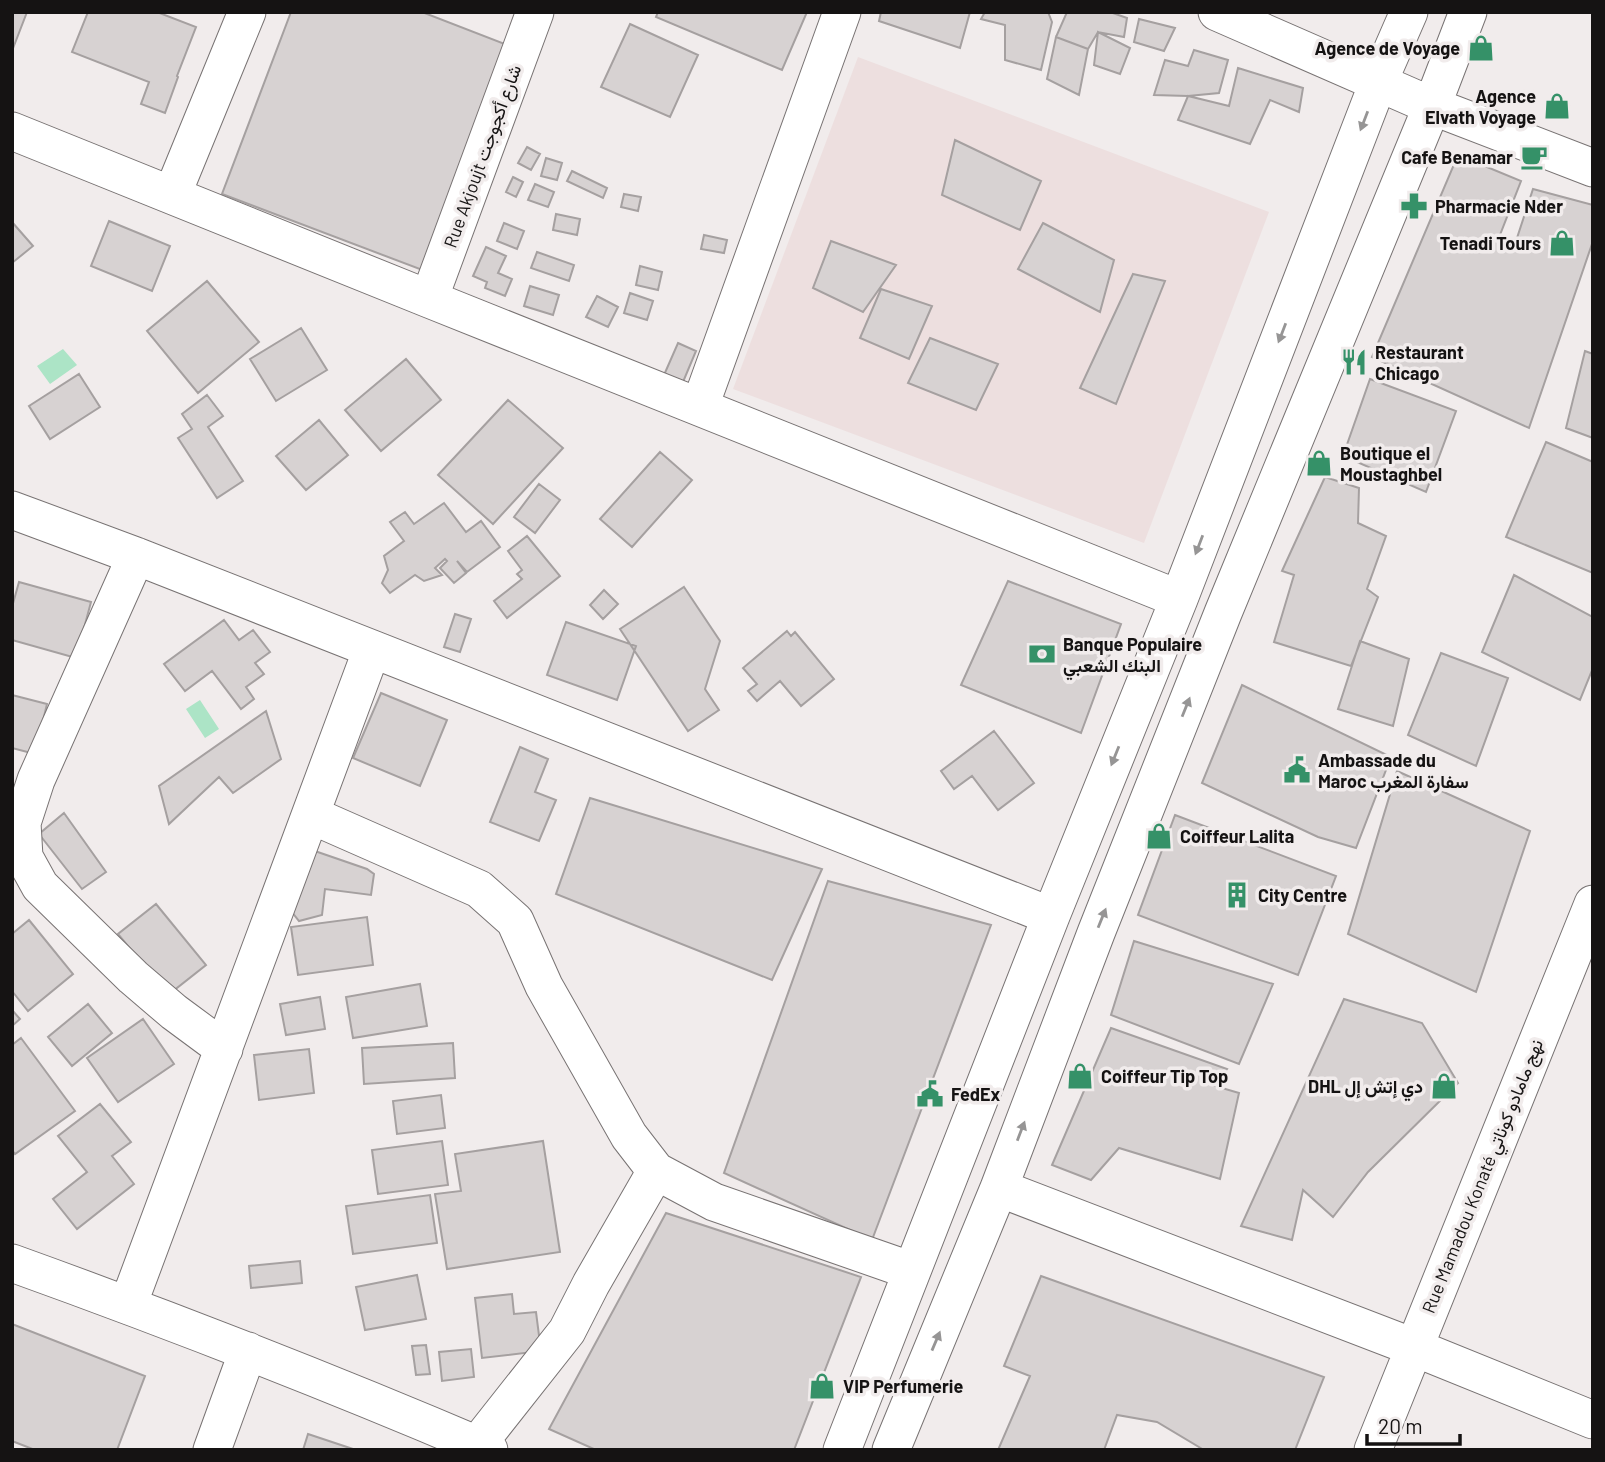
<svg xmlns="http://www.w3.org/2000/svg" width="1605" height="1462" font-family="Barlow,Vazirmatn,sans-serif">
<rect width="100%" height="100%" fill="#f1ecec"/>
<path fill="#eddfdf" d="M858 57 1269 212 1144 543 733 389Z"/>
<path fill="#ace4c6" d="M63 349 77 365 50 384 37 366Z
M200 700 219 729 205 738 186 709Z"/>
<path fill="#d7d2d2" stroke="#a5a0a0" stroke-width="2" d="M12 12H27L12 51Z
M88 12H157L196 27 177 76 178 77 165 113 141 104 149 82 72 52Z
M291 12H422L510 46 425 271 222 194Z
M658 12H807L782 70 656 17Z
M881 12H970L960 48 879 21Z
M985 12H1048L1052 22 1041 70 1005 60V25L981 19Z
M1067 12H1110L1127 18 1124 37 1098 32 1088 49 1056 37Z
M1139 19 1175 28 1164 51 1134 42Z
M630 24 698 55 670 117 601 87Z
M1098 32 1130 48 1120 74 1094 65Z
M1056 37 1088 49 1079 95 1047 79Z
M1194 50 1228 60 1219 93 1188 96 1154 95 1165 60 1188 66Z
M1238 68 1303 88 1299 112 1270 100 1250 144 1178 120 1188 96 1229 106Z
M955 140 1041 181 1020 230 942 195Z
M527 147 540 154 531 170 518 163Z
M1458 155 1521 181 1500 235 1516 241 1533 189 1593 205V241L1529 428 1372 357Z
M546 158 562 163 557 180 541 176Z
M572 171 607 188 603 198 567 181Z
M513 177 523 182 516 197 506 192Z
M535 184 554 192 548 207 528 200Z
M624 194 641 197 638 211 621 207Z
M556 214 580 219 577 235 553 230Z
M109 221 170 246 152 291 91 266Z
M12 222 33 246 12 263Z
M504 223 524 231 517 249 497 241Z
M1043 223 1114 260 1100 312 1018 269Z
M704 235 727 240 724 253 701 249Z
M831 241 896 265 863 312 813 288Z
M486 247 506 256 498 273 512 279 505 296 485 288 487 282 473 276Z
M537 252 574 265 569 281 531 268Z
M640 266 662 272 658 290 636 285Z
M1133 274 1165 281 1116 404 1080 388Z
M207 281 259 342 198 393 147 331Z
M530 286 559 295 553 315 524 306Z
M881 289 932 306 909 359 860 338Z
M630 293 653 301 647 320 624 313Z
M597 296 618 307 608 327 586 317Z
M301 328 327 370 276 401 250 359Z
M930 338 998 364 976 410 908 383Z
M678 343 696 351 683 382 664 375Z
M1585 351 1593 354V438L1566 428Z
M406 359 441 400 381 451 345 410Z
M79 374 100 407 50 439 29 406Z
M1370 379 1456 411 1426 492 1343 456Z
M207 395 223 416 208 427 243 481 217 498 178 438 192 429 182 414Z
M508 400 563 448 493 524 438 475Z
M319 420 348 455 306 490 276 456Z
M1546 442 1593 462V573L1506 537Z
M660 452 692 480 632 547 600 519Z
M1325 477 1359 488 1358 523 1386 536 1367 589 1378 597 1351 666 1274 642 1294 575 1282 571Z
M539 484 560 500 535 533 514 517Z
M444 503 466 532 481 521 500 547 467 572 457 561 466 573 454 583 440 568 447 561 445 559 435 568 442 575 424 581 415 575 390 593 382 583 388 570 384 556 404 541 390 522 405 512 414 524Z
M527 536 560 576 507 618 494 601 522 579 517 574 522 570 508 551Z
M1514 575 1593 617V668L1580 700 1482 652Z
M1008 581 1121 624 1081 733 961 685Z
M19 582 91 602 76 658 12 640V607Z
M684 587 720 641 705 689 719 710 688 731 620 629Z
M604 590 618 604 603 619 590 605Z
M455 614 471 619 460 652 444 647Z
M224 620 239 640 253 630 270 652 255 663 264 674 246 687 254 699 241 709 212 671 185 691 164 664Z
M566 622 636 646 617 700 547 675Z
M787 631 791 636 795 632 834 679 801 706 780 681 757 701 748 691 757 684 743 668Z
M1360 641 1409 659 1393 726 1338 709Z
M1441 653 1508 678 1476 766 1408 735Z
M1242 685 1391 757 1356 848 1318 837 1202 783Z
M381 693 447 720 420 786 353 758Z
M12 695 47 704 35 754 12 748Z
M266 711 281 759 233 793 219 777 169 824 159 786Z
M994 731 1034 783 998 810 972 776 954 789 941 771Z
M520 747 548 759 535 792 556 800 539 841 490 822Z
M1397 771 1530 831 1476 992 1348 934Z
M590 798 822 869 772 980 556 894Z
M64 813 106 872 82 889 39 834Z
M1175 815 1336 876 1298 975 1138 915Z
M309 849 367 869 374 874 371 895 325 889 322 915 299 921 288 907Z
M828 881 991 925 872 1240 724 1173Z
M156 904 206 965 168 995 118 934Z
M367 917 373 965 298 975 291 927Z
M29 920 73 974 28 1011 12 991V934Z
M1134 941 1273 984 1239 1064 1111 1015Z
M420 984 427 1026 353 1038 346 997Z
M320 997 325 1029 286 1035 280 1004Z
M1344 999 1422 1023 1458 1083 1368 1172 1333 1217 1303 1190 1292 1240 1241 1226Z
M88 1004 112 1033 72 1066 48 1037Z
M12 1010 20 1019 12 1026Z
M143 1019 174 1064 118 1102 87 1058Z
M1111 1028 1227 1069 1215 1086 1239 1093 1220 1179 1119 1148 1091 1180 1052 1165Z
M21 1038 75 1111 15 1154 12 1150V1045Z
M453 1043 455 1078 364 1084 362 1048Z
M309 1049 314 1093 259 1100 254 1055Z
M441 1095 445 1128 397 1134 393 1101Z
M100 1104 131 1142 112 1156 134 1184 77 1229 53 1199 87 1172 58 1136Z
M442 1141 448 1185 378 1194 372 1150Z
M543 1141 560 1252 447 1269 435 1194 461 1191 455 1154Z
M430 1195 437 1243 353 1254 346 1206Z
M666 1213 861 1277 794 1450H596L549 1429Z
M300 1261 302 1283 251 1288 249 1266Z
M417 1275 426 1319 365 1330 356 1287Z
M1041 1276 1324 1377 1295 1450H1204L1157 1422 1117 1415 1104 1450H998L1030 1376 1004 1366Z
M512 1294 514 1314 536 1312 541 1351 482 1358 475 1298Z
M12 1324 145 1376 117 1450H35L12 1441Z
M426 1345 430 1374 416 1375 412 1346Z
M471 1349 474 1377 442 1381 439 1352Z
M308 1434 356 1450H303Z"/>
<g fill="none" stroke-linecap="round" stroke-linejoin="round">
<g stroke="#787373" stroke-width="39">
<path id="minor" d="M1217 12 1432 106 1593 168
M12 131 429 299 1179 599
M172 195 247 12
M429 299 535 12
M700 406 842 12
M12 510 136 556 1051 916
M136 556 36 780 22 823 24 857 40 886 133 977 174 1012 224 1049
M311 815 479 889 515 921 544 986 629 1136 656 1171 714 1202 912 1271
M999 1188 1413 1347 1593 1420
M12 1263C173 1321 332 1383 489 1450
M128 1305 372 649
M477 1445 567 1331 591 1284 656 1171
M212 1450 248 1351
M842 1450 1051 916 1179 599 1378 83 1409 12
M891 1450 999 1188 1096 933 1223 613 1432 106 1468 12
M1373 1450 1593 904"/>
</g>
<use href="#minor" stroke="#fff" stroke-width="37"/>
</g>
<defs><path id="oneway-solid" d="M-6-.8H1V-3.2L6.5 0L1 3.2V.8H-6Z" transform="scale(1.75)"/></defs>
<g fill="#969595">
<use href="#oneway-solid" transform="translate(1364 121) rotate(111)"/>
<use href="#oneway-solid" transform="translate(1282 333) rotate(111)"/>
<use href="#oneway-solid" transform="translate(1199 545) rotate(111)"/>
<use href="#oneway-solid" transform="translate(1186 707) rotate(-68)"/>
<use href="#oneway-solid" transform="translate(1115 756) rotate(112)"/>
<use href="#oneway-solid" transform="translate(1102 918) rotate(-68)"/>
<use href="#oneway-solid" transform="translate(1021 1131) rotate(-69)"/>
<use href="#oneway-solid" transform="translate(936 1341) rotate(-67)"/>
</g>
<defs>
<g id="shop-bare" transform="scale(2.1)"><path d="M-5-2.5h2.3a2.7 3.5 0 0 1 5.4 0H5L5.5 6h-11ZM-1.5-2.5h3a1.5 2.3 0 0 0-3 0Z" fill="#359168" stroke="#f1ecec" stroke-width="2.5" paint-order="stroke"/></g>
<g id="cafe-bare" transform="scale(2.1)"><path d="M-5.5-4.5H6V0H3Q3 3.5 0 3.5H-2.5Q-5.5 3.5-5.5 0ZM3-3.2v2h1.7v-2ZM-6 4.5H4V6H-6Z" fill="#359168" stroke="#f1ecec" stroke-width="2.5" paint-order="stroke"/></g>
<g id="pharmacy-bare" transform="scale(2.1)"><path d="M-2-6h4v4h4v4h-4v4h-4v-4h-4v-4h4Z" fill="#359168" stroke="#f1ecec" stroke-width="2.5" paint-order="stroke"/></g>
<g id="restaurant-bare" transform="scale(2.1)"><path d="M-5-6h1v4h1v-4h1v4h1v-4h1v5L-1.5 .5V6h-2V.5L-5-1ZM5-6V6H3V1.5H1.5Q1.5-4 5-6Z" fill="#359168" stroke="#f1ecec" stroke-width="2.5" paint-order="stroke"/></g>
<g id="bank-bare" transform="scale(2.1)"><path d="M-6-4H6V4H-6ZM0-2.3a2.3 2.3 0 1 0 0 4.6a2.3 2.3 0 1 0 0-4.6Z" fill="#359168" stroke="#f1ecec" stroke-width="2.5" paint-order="stroke"/></g>
<g id="civic-bare" transform="scale(2.1)"><path d="M-.6-6.5H3V-4.5H.6V-3L4-1V1h2V6H-6V1h2V-1L-.6-3ZM-1.2 2.5V6h2.4V2.5Z" fill="#359168" stroke="#f1ecec" stroke-width="2.5" paint-order="stroke"/></g>
<g id="building-bare" transform="scale(2.1)"><path d="M-4-6H4V6H1V3H-1V6H-4ZM-2.5-4.3h1.7v1.8h-1.7ZM.8-4.3h1.7v1.8H.8ZM-2.5-1h1.7V.8h-1.7ZM.8-1h1.7V.8H.8Z" fill="#359168" stroke="#f1ecec" stroke-width="2.5" paint-order="stroke"/></g>
</defs>
<g fill-rule="evenodd">
<use href="#shop-bare" x="1481" y="48"/>
<use href="#shop-bare" x="1557" y="106"/>
<use href="#cafe-bare" x="1534" y="157"/>
<use href="#pharmacy-bare" x="1414" y="206"/>
<use href="#shop-bare" x="1562" y="243"/>
<use href="#restaurant-bare" x="1354" y="362"/>
<use href="#shop-bare" x="1319" y="463"/>
<use href="#bank-bare" x="1042" y="654"/>
<use href="#civic-bare" x="1297" y="770"/>
<use href="#shop-bare" x="1159" y="836"/>
<use href="#building-bare" x="1237" y="895"/>
<use href="#shop-bare" x="1080" y="1076"/>
<use href="#shop-bare" x="1444" y="1086"/>
<use href="#civic-bare" x="930" y="1094"/>
<use href="#shop-bare" x="822" y="1386"/>
</g>
<g text-anchor="middle" dominant-baseline="central" stroke-width="7" stroke-linejoin="round" paint-order="stroke">
<g font-size="18" font-weight="bold" fill="#151313" stroke="#f1ecec" text-anchor="start">
<text x="1460" y="48" text-anchor="end">Agence de Voyage</text>
<text x="1536" y="96" text-anchor="end">Agence<tspan x="1536" dy="21">Elvath Voyage</tspan></text>
<text x="1513" y="157" text-anchor="end">Cafe Benamar</text>
<text x="1435" y="206">Pharmacie Nder</text>
<text x="1541" y="243" text-anchor="end">Tenadi Tours</text>
<text x="1375" y="352">Restaurant<tspan x="1375" dy="21">Chicago</tspan></text>
<text x="1340" y="453">Boutique el<tspan x="1340" dy="21">Moustaghbel</tspan></text>
<text x="1063" y="644">Banque Populaire<tspan x="1063" dy="21">البنك الشعبي</tspan></text>
<text x="1318" y="760">Ambassade du<tspan x="1318" dy="21">Maroc سفارة المغرب</tspan></text>
<text x="1180" y="836">Coiffeur Lalita</text>
<text x="1258" y="895">City Centre</text>
<text x="1101" y="1076">Coiffeur Tip Top</text>
<text x="1423" y="1086" text-anchor="end">DHL دي إتش إل</text>
<text x="951" y="1094">FedEx</text>
<text x="843" y="1386">VIP Perfumerie</text>
</g>
<g font-size="18" fill="#151313" stroke="#f1ecec">
<text transform="translate(482 156) rotate(-70)">Rue Akjoujt شارع أكجوجت</text>
<text transform="translate(1482 1176) rotate(-68)">Rue Mamadou Konaté نهج مامادو كوناتي</text>
</g>
</g>
<rect width="1605" height="1462" fill="none" stroke="#151313" stroke-width="28"/>
<path d="M1367 1434v10h93v-10" fill="none" stroke="#151313" stroke-width="3.5"/>
<text x="1378" y="1434" font-size="21" fill="#151313" stroke="#f1ecec" stroke-width="5" paint-order="stroke">20 m</text>
</svg>
